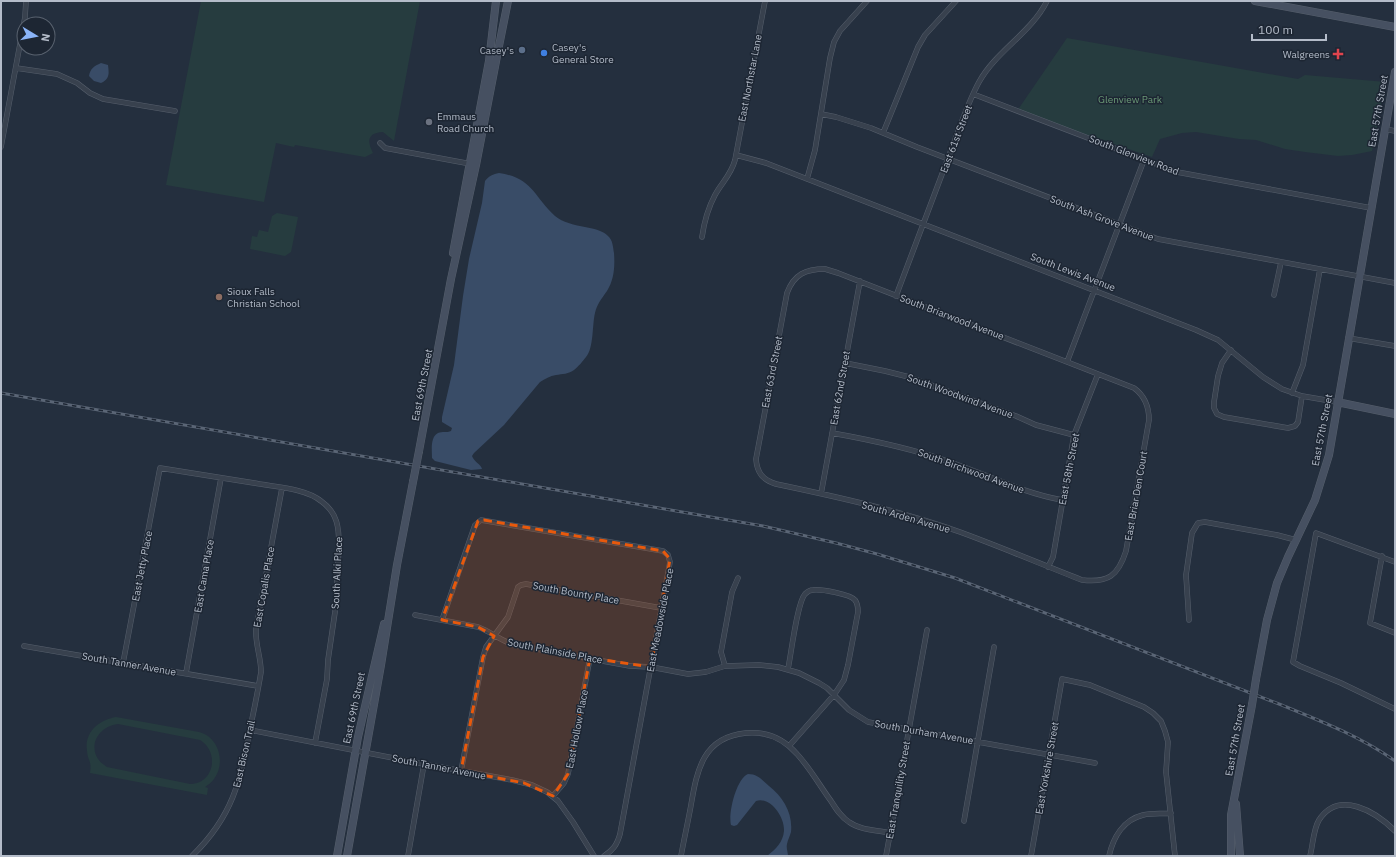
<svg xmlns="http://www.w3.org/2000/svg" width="1396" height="857" font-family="'IBM Plex Sans',sans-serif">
<rect width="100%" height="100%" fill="#242f3e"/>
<path fill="#263c3f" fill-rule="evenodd" d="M201 1H420L394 141 383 132C367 133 367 141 373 153L365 157 295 145 294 147 276 143 264 202 166 185Z
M1067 38 1298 79 1305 75 1386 82 1372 151 1352 155 1338 156 1305 152 1285 149 1256 140 1239 139 1196 132 1182 133 1160 139 1152 157 1017 111Z
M277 213 298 217 291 252 285 256 250 249 252 236 257 237 259 230 268 232 272 216Z
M116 717 199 732C219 737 226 763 214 779 212 782 208 785 205 787L208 788 207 795 90 773C92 760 88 762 87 751 84 732 99 720 116 717ZM118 724 200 740C220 752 214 784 190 784L107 767C85 754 94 727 118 724Z"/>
<path fill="#394c67" d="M101 63 108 65C109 73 110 79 101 83L94 81 89 76C90 69 94 66 101 63Z
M499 173C533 178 533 196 555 216 571 229 598 225 608 236 613 240 613 248 614 253 615 267 614 280 607 291 602 298 597 304 595 313 592 325 594 348 586 357 583 361 578 367 574 370 569 374 562 374 556 375 550 376 545 379 540 382L504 425 474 453 472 456C474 462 481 464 482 469L471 470 435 461 432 458C432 451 430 437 438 433 442 431 447 433 451 431L452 428 442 422V417L454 365 463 296 469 259 482 203 485 181C489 176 493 174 499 173Z
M748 774C758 774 762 780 769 786 783 797 793 813 791 832 790 836 788 839 787 844 786 848 788 852 788 856H767C776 849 783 842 784 831 785 817 770 796 756 801L737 825 734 826 731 825C728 814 736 779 748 774Z"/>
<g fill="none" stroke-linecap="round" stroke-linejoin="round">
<g stroke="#565f6c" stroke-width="5.5">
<path id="street" d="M16 68 57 74 77 83 90 93 103 99 175 111
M973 94 1177 172 1371 208
M821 114 836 117 871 128 917 147 1158 239 1395 283
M1385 129 1395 131
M883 133 918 47 925 35 956 1
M380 143 385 148 471 164
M1 147 25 17 26 1
M736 155 766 163 1196 330 1218 340 1263 377 1282 389 1302 396 1337 402
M807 179 815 150 830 58 834 42 840 31 867 1
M702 237C704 223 708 208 715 195 722 182 731 175 735 160L765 1
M825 269 838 273 1134 388C1145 396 1149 406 1149 420L1126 551C1118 576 1108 583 1082 580 1041 564 1001 547 960 532 901 511 838 497 776 484 763 480 757 473 756 459L787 293C794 274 806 269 825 269Z
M1274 295 1281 262
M896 296C914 248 932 200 950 153 959 130 967 104 979 82 996 51 1031 33 1047 1
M1348 338 1395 346
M1231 350 1222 363 1218 376 1214 402V408L1217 414 1224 417 1288 428 1295 426 1298 422 1302 396
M1067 362 1144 160
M845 363 885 371 909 377 1016 416 1036 425 1074 435
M1292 393 1303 365 1320 269
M832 433C871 440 910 448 947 461 986 474 1022 493 1062 500
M821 494 860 281
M1382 556 1370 623 1395 633
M1395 562 1316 533 1293 662 1300 666 1341 683 1395 709
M1048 567 1053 557 1074 435 1098 374
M415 615 478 627C492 632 500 641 515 645L630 666 651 667 688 674 706 672 725 666 759 665 778 667 799 673 819 683 827 688 849 710 868 722 1095 763
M442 620 475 525 481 520 663 551 668 555 670 562 620 834C617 845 613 850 604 856
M1189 620 1186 575 1192 533 1198 523 1205 522 1277 535 1296 540
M24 646 258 686
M123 663 160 468C191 473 223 478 254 483 274 487 305 488 321 501 338 513 339 528 339 547L335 612 328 660 327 679 315 743
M725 666 721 652 732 592 738 578
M788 669C791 655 797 603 805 594 807 592 810 590 813 590 821 589 850 594 855 600 858 604 858 608 858 612L848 665 844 680 834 695 789 746
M186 673 221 478
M250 730 424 764 512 780 532 785 547 792 558 801 573 822 594 856
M461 771 483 657 486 647 508 617 518 587 521 585 526 584 661 608
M553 796 564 783 568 774 590 658
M964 821 994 647
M192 856C233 816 240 782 250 729 254 710 258 691 261 672 261 657 255 644 256 629L282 488
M408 856 424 764
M681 856C684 839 688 822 691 805 697 770 703 737 746 733 767 731 784 739 797 754 810 768 820 786 831 801 836 809 841 817 849 822 860 830 876 830 890 833
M886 856 927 630
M1031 856 1062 679 1090 685 1144 707 1153 713 1161 721 1165 731 1168 742 1166 772 1175 856
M1109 856C1113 838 1123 820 1143 815 1152 813 1162 814 1171 813
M1310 856C1313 845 1313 830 1319 820 1339 789 1376 812 1395 831"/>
</g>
<g stroke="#565f6c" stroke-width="8">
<path id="secondary" d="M1255 1 1395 27
M453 253 489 61 496 1
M1337 402 1395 414
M419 451 451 279 476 165 498 51 508 1
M1256 679 1267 620 1277 583 1288 557 1315 500 1329 455 1395 72
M1236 804 1240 856
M337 856 358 737 384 624
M347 856 381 665 397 565 413 482
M1231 856V815L1252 705"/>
</g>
<use href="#street" stroke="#38414e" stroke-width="4.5"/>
<use href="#secondary" stroke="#465061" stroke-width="7"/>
<g stroke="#5a6575" stroke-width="3">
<path id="rail" d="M1 393 705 516 763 526 836 543 877 554 955 578 1279 704C1318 720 1360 736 1395 761"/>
</g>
<use href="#rail" stroke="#1d2633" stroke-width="1.5" stroke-dasharray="4.5" stroke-linecap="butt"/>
<g stroke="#565f6c" stroke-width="8" stroke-linecap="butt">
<path id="secondary-bridge" d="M413 482 419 451
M1252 705 1256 679"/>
</g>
<use href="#secondary-bridge" stroke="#465061" stroke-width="7"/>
</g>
<path fill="#e8590c" fill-opacity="0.2" stroke="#e8590c" stroke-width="3" stroke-dasharray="8 5" stroke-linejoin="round" d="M484 520 663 551 670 559 651 667 590 658 568 774 553 796 524 783 461 771 483 657 494 636 478 627 442 620 478 521Z"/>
<circle fill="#5c6f8a" stroke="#1d2633" stroke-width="1.5" cx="522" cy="50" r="4"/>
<circle fill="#3f7fe0" stroke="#1d2633" stroke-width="1.5" cx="544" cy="53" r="4"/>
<path fill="#e0444e" stroke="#1d2633" stroke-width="1.5" d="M1336 48h4v4h4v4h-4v4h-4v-4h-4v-4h4z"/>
<circle fill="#6b7280" stroke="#1d2633" stroke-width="1.5" cx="429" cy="122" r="4"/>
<circle fill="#8d6e63" stroke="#1d2633" stroke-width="1.5" cx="219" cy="297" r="4"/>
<g text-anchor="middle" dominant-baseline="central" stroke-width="3" stroke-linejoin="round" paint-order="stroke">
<g font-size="10" fill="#b4bcc9" stroke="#1d2633" text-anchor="start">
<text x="552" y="47">Casey's<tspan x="552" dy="12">General Store</tspan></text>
<text x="514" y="50" text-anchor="end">Casey's</text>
<text x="1330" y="54" text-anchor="end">Walgreens</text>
<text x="437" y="116">Emmaus<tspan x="437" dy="12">Road Church</tspan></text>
<text x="227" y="291">Sioux Falls<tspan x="227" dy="12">Christian School</tspan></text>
</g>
<g font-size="10" fill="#b4bcc9" stroke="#1d2633">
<text transform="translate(750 78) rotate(-79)">East Northstar Lane</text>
<text transform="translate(1378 111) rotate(-80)">East 57th Street</text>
<text transform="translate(956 139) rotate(-69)">East 61st Street</text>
<text transform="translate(1134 155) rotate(21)">South Glenview Road</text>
<text transform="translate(1102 218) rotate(21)">South Ash Grove Avenue</text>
<text transform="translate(1073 272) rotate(21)">South Lewis Avenue</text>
<text transform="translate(952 317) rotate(21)">South Briarwood Avenue</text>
<text transform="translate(772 372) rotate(-79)">East 63rd Street</text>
<text transform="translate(422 385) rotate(-79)">East 69th Street</text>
<text transform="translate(840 388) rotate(-80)">East 62nd Street</text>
<text transform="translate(960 396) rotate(20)">South Woodwind Avenue</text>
<text transform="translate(1322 430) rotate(-79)">East 57th Street</text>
<text transform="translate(1069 469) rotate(-79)">East 58th Street</text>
<text transform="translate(971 471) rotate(20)">South Birchwood Avenue</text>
<text transform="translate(1136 496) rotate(-80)">East Briar Den Court</text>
<text transform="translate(906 517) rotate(16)">South Arden Avenue</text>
<text transform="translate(142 566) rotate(-79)">East Jetty Place</text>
<text transform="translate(337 573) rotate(-87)">South Alki Place</text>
<text transform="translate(204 576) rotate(-80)">East Cama Place</text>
<text transform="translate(264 587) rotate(-80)">East Copalis Place</text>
<text transform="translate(576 593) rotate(10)">South Bounty Place</text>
<text transform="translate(660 620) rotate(-79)">East Meadowside Place</text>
<text transform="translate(555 651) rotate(11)">South Plainside Place</text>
<text transform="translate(129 664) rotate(10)">South Tanner Avenue</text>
<text transform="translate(354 708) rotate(-78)">East 69th Street</text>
<text transform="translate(577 729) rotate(-79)">East Hollow Place</text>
<text transform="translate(924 732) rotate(10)">South Durham Avenue</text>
<text transform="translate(1235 740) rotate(-80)">East 57th Street</text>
<text transform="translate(244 754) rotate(-77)">East Bison Trail</text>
<text transform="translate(439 767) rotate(11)">South Tanner Avenue</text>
<text transform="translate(1047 768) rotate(-80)">East Yorkshire Street</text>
<text transform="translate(898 790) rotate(-80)">East Tranquility Street</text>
</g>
<g font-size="10" fill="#6b9a76" stroke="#1d2633">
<text x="1130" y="99">Glenview Park</text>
</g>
</g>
<rect width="1396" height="857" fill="none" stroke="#b4bcc9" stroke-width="4"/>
<g transform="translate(36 36) rotate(100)"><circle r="19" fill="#1d2633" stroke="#59626f"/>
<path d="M0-3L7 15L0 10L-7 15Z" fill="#8ab4f8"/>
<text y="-6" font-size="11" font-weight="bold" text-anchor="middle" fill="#b4bcc9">N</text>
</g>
<path d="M1252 34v6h74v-6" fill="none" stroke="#b4bcc9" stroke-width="2"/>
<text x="1258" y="34" font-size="12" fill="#b4bcc9" stroke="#1d2633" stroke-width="3" paint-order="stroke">100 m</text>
</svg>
